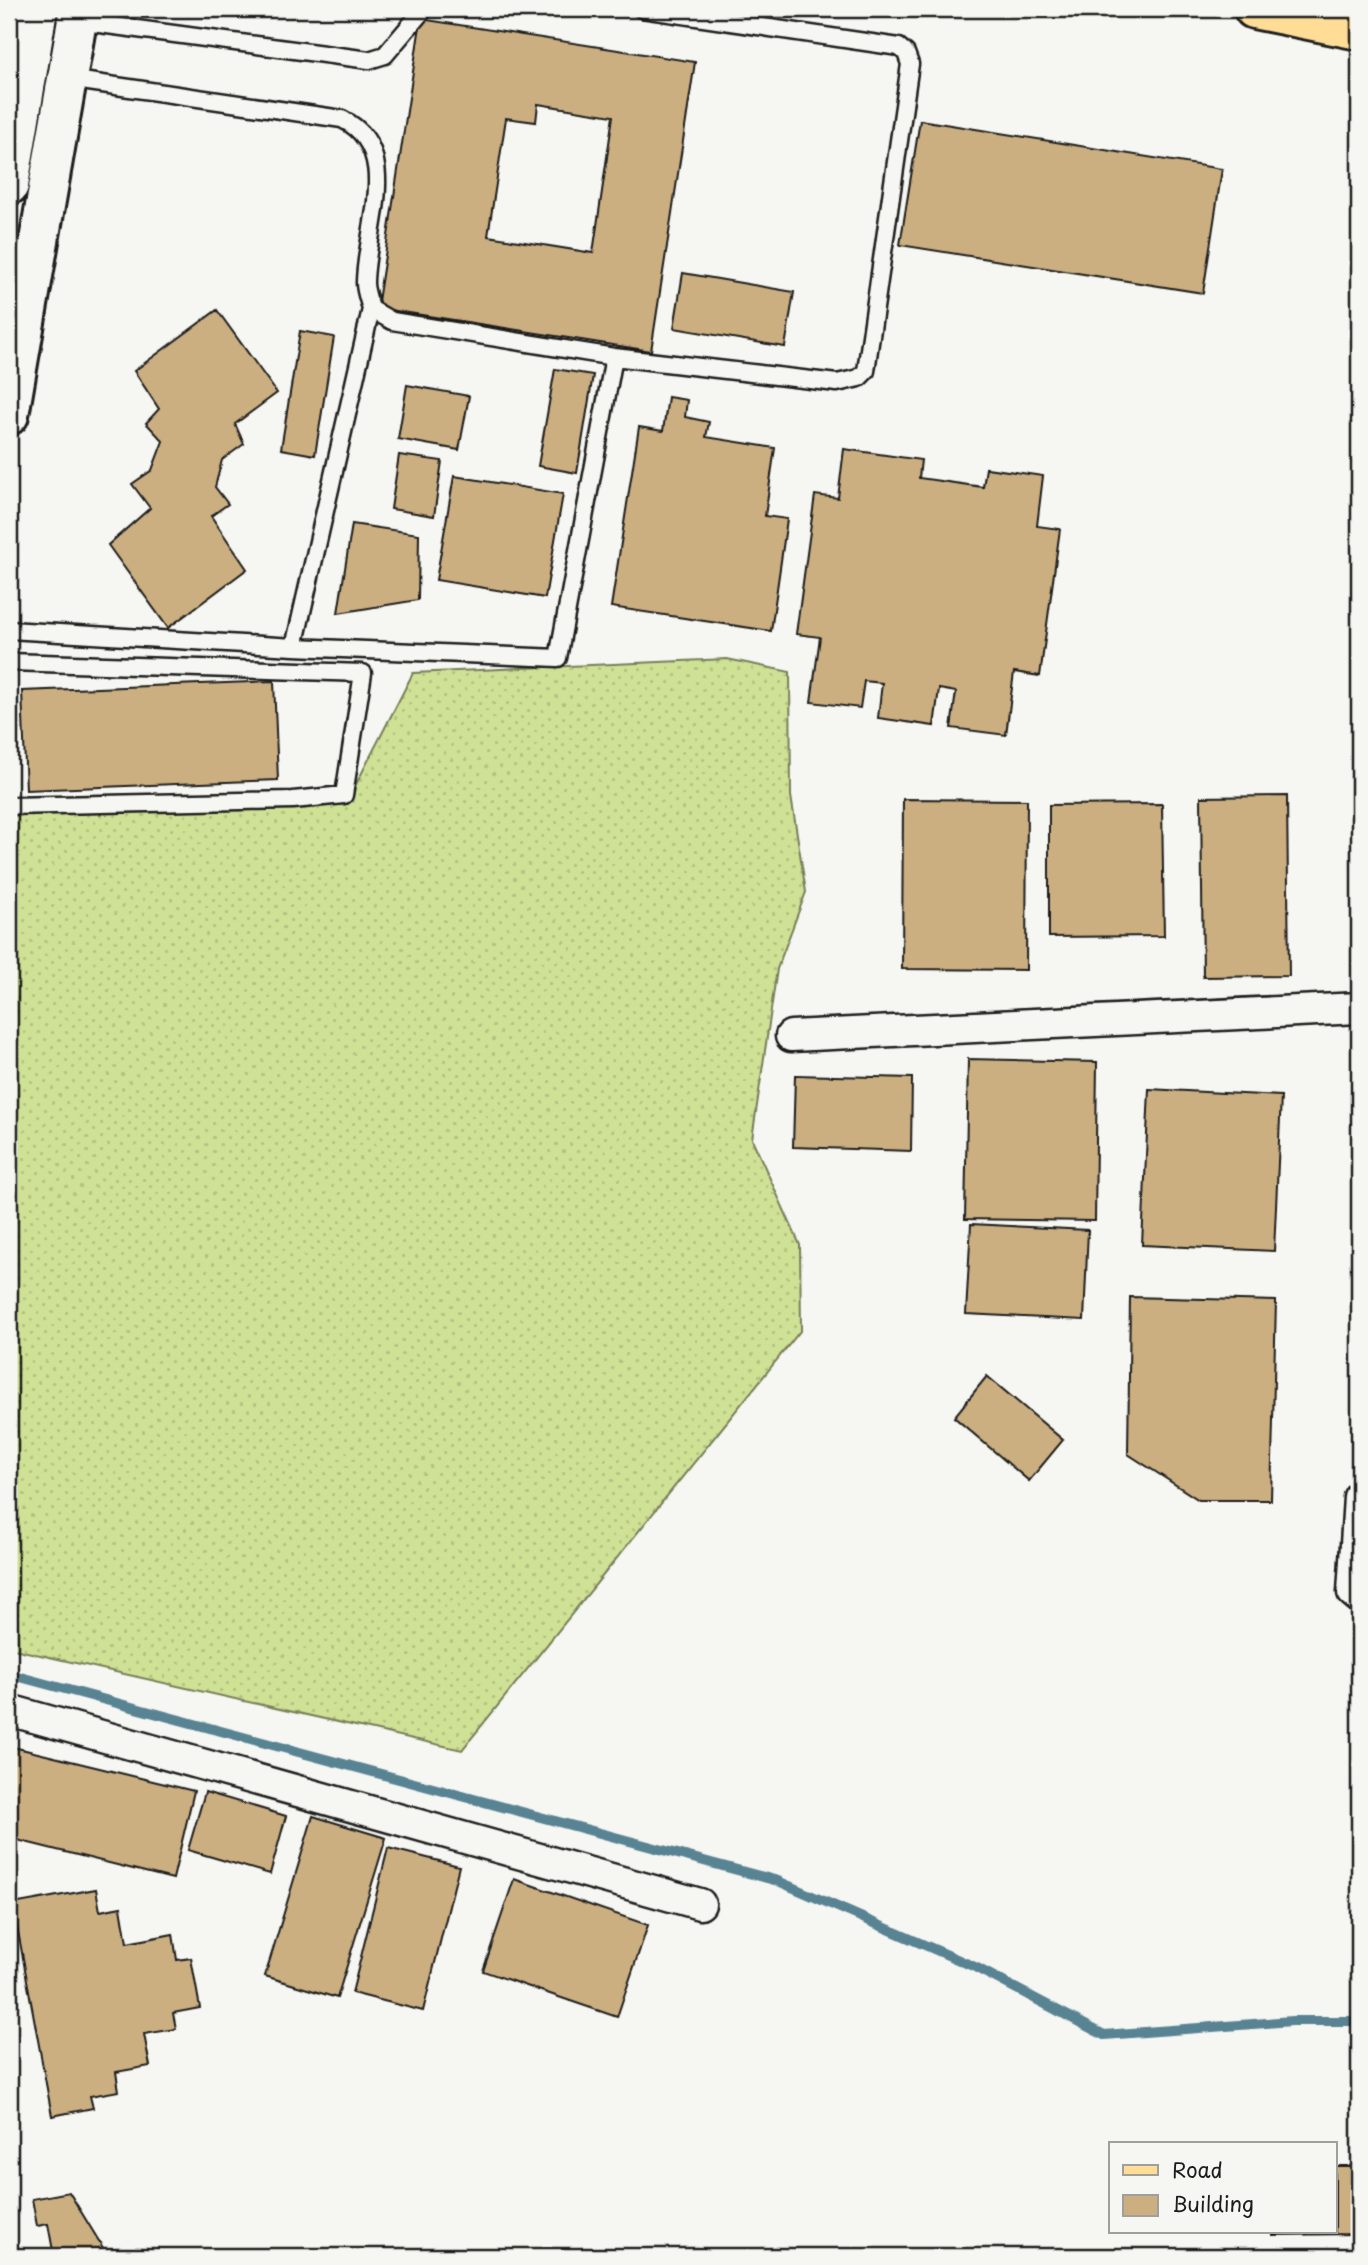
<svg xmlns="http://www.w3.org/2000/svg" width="1368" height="2265" font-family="'Playpen Sans',sans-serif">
<defs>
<pattern id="grass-dots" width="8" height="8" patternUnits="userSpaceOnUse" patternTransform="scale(1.75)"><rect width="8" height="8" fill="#cfe195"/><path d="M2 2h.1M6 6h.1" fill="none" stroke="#b1c080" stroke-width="1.8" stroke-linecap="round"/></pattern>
</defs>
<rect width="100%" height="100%" fill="#f6f6f2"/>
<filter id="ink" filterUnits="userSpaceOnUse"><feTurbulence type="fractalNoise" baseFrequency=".0143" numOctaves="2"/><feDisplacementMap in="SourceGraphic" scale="14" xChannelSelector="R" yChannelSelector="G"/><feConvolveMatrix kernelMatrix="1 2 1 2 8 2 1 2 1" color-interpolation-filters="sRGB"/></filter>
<g filter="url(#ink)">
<path fill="url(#grass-dots)" stroke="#767e58" stroke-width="2" d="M727 659 790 672 791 796 806 892 777 969 752 1139 800 1245 801 1330 462 1750 9 1648V814L349 798 413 673Z"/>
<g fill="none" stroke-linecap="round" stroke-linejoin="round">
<path stroke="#598393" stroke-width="10" d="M9 1674 778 1881 975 1967 1104 2035 1292 2021H1359"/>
</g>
<path fill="#ccaf80" stroke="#1c1c1c" stroke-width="2" fill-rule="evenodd" d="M421 19 695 62 651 351 377 308ZM538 104 613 116 593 253 488 236 506 118 536 122Z
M920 120 1222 169 1203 293 900 245Z
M683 273 794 292 785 347 674 328Z
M217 310 277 393 235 424 244 444 222 460 215 487 228 504 211 516 247 569 168 628 108 545 150 508 132 484 152 470 163 441 146 423 159 409 134 371Z
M300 331 334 337 315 455 281 449Z
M555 369 593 375 577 473 538 466Z
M407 385 469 396 459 450 398 439Z
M668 397 687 400 685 417 709 422 706 437 775 448 765 516 787 519 771 631 611 607 639 427 663 431Z
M844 449 921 460 919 478 983 487 986 468 1043 476 1037 526 1060 529 1040 676 1014 672 1006 735 951 728 956 692 939 689 934 726 878 718 882 683 864 681 860 708 811 702 820 637 796 634 815 495 838 498Z
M399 455 442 461 434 516 391 509Z
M454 476 563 494 545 598 436 580Z
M352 524 419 534 418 600 338 613Z
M274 681 278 780 26 790 22 691Z
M1287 796 1289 976 1203 977 1201 797Z
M903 799 1027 800 1026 970 902 969Z
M1162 804 1164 936 1049 937V805Z
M968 1059 1097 1062 1095 1221 965 1219Z
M795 1075 912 1078 911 1151 793 1147Z
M1149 1089 1281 1096 1274 1251 1142 1245Z
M971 1224 1088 1230 1084 1320 966 1314Z
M1130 1297 1276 1301 1271 1500H1199L1128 1454Z
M987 1376 1063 1440 1029 1481 954 1417Z
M9 1746 194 1791 173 1879 9 1838Z
M205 1792 286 1816 270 1874 188 1850Z
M313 1816 386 1838 337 1998 265 1976Z
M388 1848 459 1866 423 2011 352 1993Z
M514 1879 648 1925 617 2017 483 1971Z
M96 1889 100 1911 121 1907 127 1943 173 1934 177 1960 191 1958 200 2008 173 2013 176 2029 144 2034 150 2066 116 2072 119 2091 90 2096 93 2108 52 2116 13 1904Z
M1335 2166H1359V2234L1272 2235V2232H1335Z
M69 2192 108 2256H54L48 2224 37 2226 32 2199Z
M215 2249 218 2256H194Z"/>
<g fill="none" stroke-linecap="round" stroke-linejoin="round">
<g stroke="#1c1c1c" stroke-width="21">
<path id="lane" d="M77 21 369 60 385 55 424 9
M68 79 342 119C404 149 365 230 365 283 365 291 369 301 371 309L392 321 614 357 837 383 859 378 866 371 910 64 906 53 899 47 642 9
M9 630 294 647 558 658 614 357
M294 647 371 309
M9 662 363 673 344 795 293 800 9 806"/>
</g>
<g stroke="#1c1c1c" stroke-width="35">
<path id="street" d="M791 1036 1359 1008
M1359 1497 1353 1592 1359 1597
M9 1710 700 1904"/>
</g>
<g stroke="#1c1c1c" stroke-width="44">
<path id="secondary" d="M9 185 38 9
M9 415 79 9"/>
</g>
<g stroke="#1c1c1c" stroke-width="44">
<path id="primary" d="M1254 9 1359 30"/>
</g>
<use href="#lane" stroke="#f6f6f2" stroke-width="16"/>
<use href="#street" stroke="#f6f6f2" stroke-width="30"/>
<use href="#secondary" stroke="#f6f6f2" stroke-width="38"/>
<use href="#primary" stroke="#ffdd96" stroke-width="38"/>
</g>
</g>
<rect width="1368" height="2265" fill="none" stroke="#f6f6f2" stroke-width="35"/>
<rect x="18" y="18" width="1333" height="2230" fill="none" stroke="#1c1c1c" stroke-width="2.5" filter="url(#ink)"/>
<rect x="1109" y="2142" width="228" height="91" fill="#f6f6f2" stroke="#9f9f9c" stroke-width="2"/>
<rect x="1123" y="2165" width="35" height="10" fill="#ffdd96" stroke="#9f9f9c" stroke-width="2"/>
<text x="1172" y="2178" font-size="21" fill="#1c1c1c">Road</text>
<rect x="1123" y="2195" width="35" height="21" fill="#ccaf80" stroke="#9f9f9c" stroke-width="2"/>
<text x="1172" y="2212" font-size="21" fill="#1c1c1c">Building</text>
</svg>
